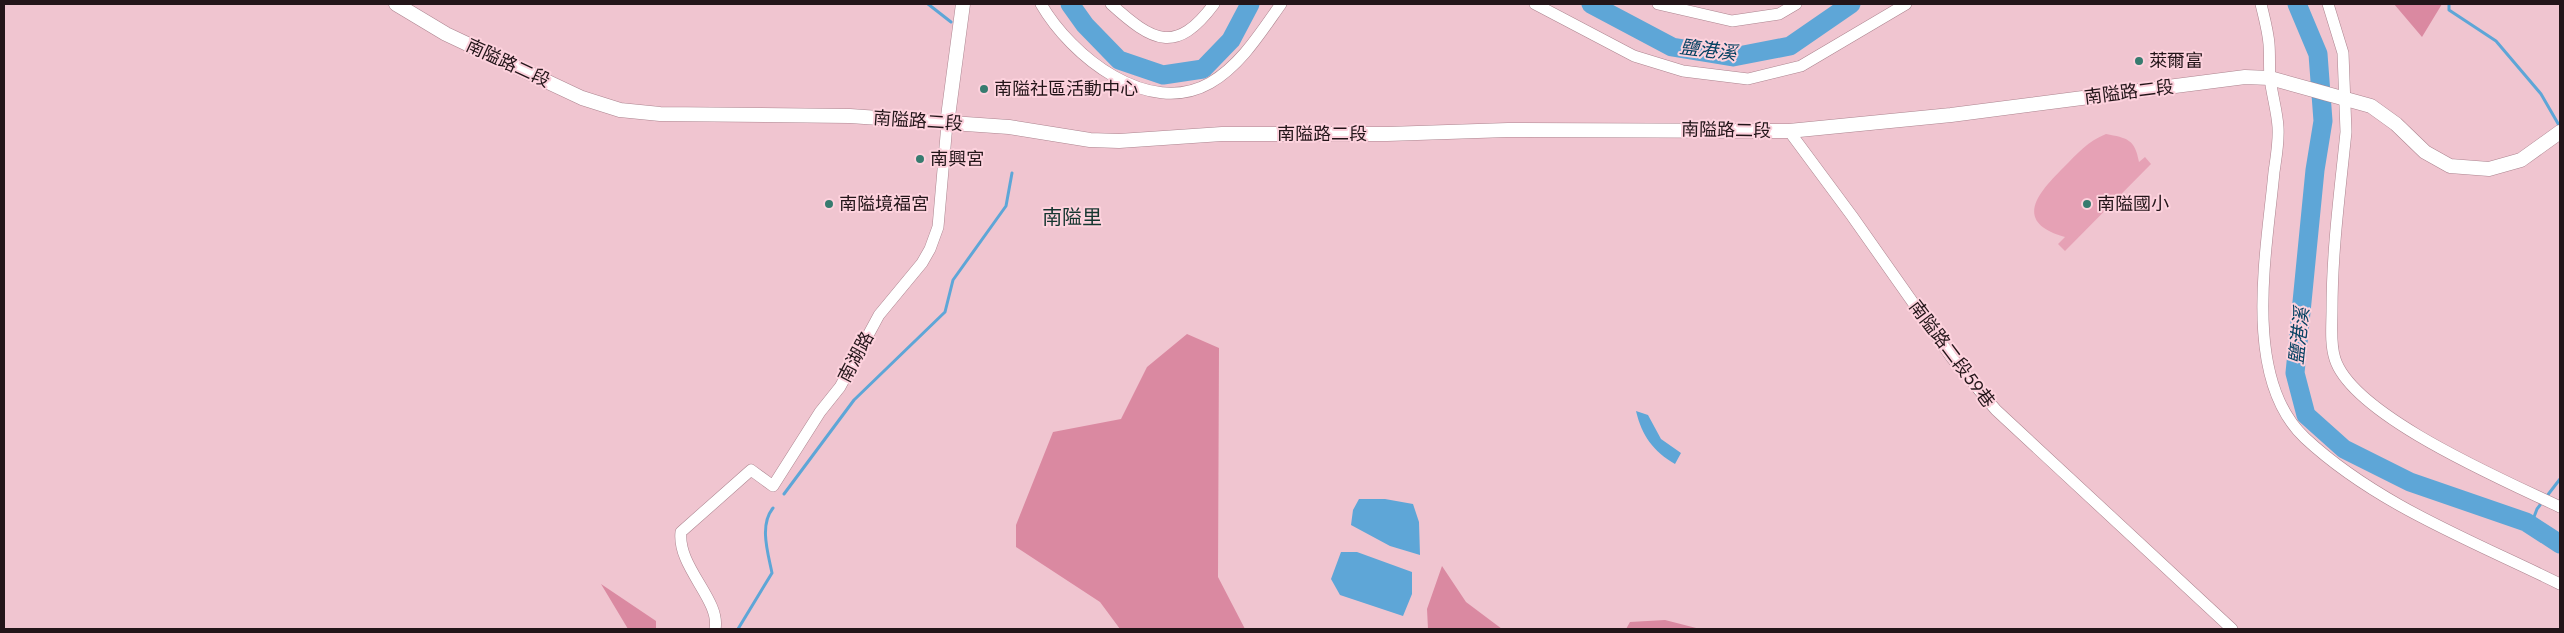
<svg xmlns="http://www.w3.org/2000/svg" width="2564" height="633" font-family="Jost,'Noto Sans TC',sans-serif">
<rect width="100%" height="100%" fill="#f0c5d0"/>
<path fill="#e6a1b5" d="M2106 134C2127 138 2135 139 2139 162L2145 157 2151 164 2065 251 2058 244 2065 237C2012 222 2038 193 2064 167 2077 154 2088 141 2106 134Z"/>
<path fill="#da89a1" d="M2394 4H2442L2422 37Z
M1187 334 1219 348 1218 577 1245 629H1120L1100 602 1016 547V525L1053 432 1121 419 1147 367Z
M1442 566 1466 602 1502 629H1428L1427 609Z
M601 584 656 621V629H628Z
M1665 620 1700 629H1626L1630 622Z"/>
<path fill="#5ea6d7" d="M1636 411 1648 415 1661 439 1681 453 1675 464C1653 451 1642 436 1636 411Z
M1359 499H1385L1413 504 1419 522 1420 555 1390 546 1351 525 1353 510Z
M1341 552H1357L1412 572V594L1403 616 1340 595 1331 579Z"/>
<g fill="none" stroke-linecap="round" stroke-linejoin="round">
<path stroke="#5ea6d7" stroke-width="3" d="M928 4 951 22
M2449 4V10L2496 41 2541 94 2560 127
M784 494 854 400 945 312 953 280 1006 206 1012 173
M2531 525 2537 509 2560 479
M738 629 772 573C768 553 759 525 773 508"/>
<path stroke="#5ea6d7" stroke-width="19" d="M1070 4 1085 25 1119 60 1163 75 1203 69 1231 40 1250 4
M1591 4 1672 47 1733 57 1790 46 1851 4
M2297 4 2318 54 2323 121 2315 170 2295 373 2306 415 2344 449 2410 482 2526 522 2560 544"/>
<g stroke="#ac848f" stroke-width="12">
<path id="minor" d="M1041 4C1071 56 1148 118 1210 83 1241 65 1261 32 1281 4
M1111 4C1153 42 1176 55 1214 4
M1535 4 1634 56 1683 71 1748 79 1801 66 1906 4
M1658 4 1732 21 1779 14 1796 4
M2261 4C2264 17 2268 31 2269 44 2270 56 2269 67 2270 78 2272 95 2277 111 2278 127 2279 142 2276 158 2274 172 2267 250 2241 378 2305 438 2377 505 2473 541 2560 584
M2328 4 2343 53 2346 132C2340 191 2332 250 2332 310 2332 325 2330 344 2335 359 2353 416 2506 481 2560 507
M1789 131 1852 216 1952 358 1996 410 2232 629
M715 629C721 600 677 567 681 532L751 470 773 486 820 412 840 387 879 315 922 263 930 249 938 227 947 124"/>
</g>
<g stroke="#ac848f" stroke-width="15">
<path id="tertiary" d="M396 4 446 34 582 98 620 110 660 114 850 116 1009 127 1090 140 1119 141 1222 134H1387L1508 130 1789 131 1951 115 2245 77 2270 78 2371 106 2396 124 2425 152 2450 166 2489 169 2521 160 2560 132
M947 124 963 4"/>
</g>
<use href="#minor" stroke="#fff" stroke-width="11"/>
<use href="#tertiary" stroke="#fff" stroke-width="14"/>
</g>
<g fill="#377b6f" stroke="#fdd2dd" stroke-width="2">
<circle cx="2139" cy="61" r="5"/>
<circle cx="984" cy="89" r="5"/>
<circle cx="920" cy="159" r="5"/>
<circle cx="829" cy="204" r="5"/>
<circle cx="2087" cy="204" r="5"/>
</g>
<g text-anchor="middle" dominant-baseline="central" stroke-width="4" stroke-linejoin="round" paint-order="stroke">
<g font-size="18" fill="#231519" stroke="#fdd2dd" text-anchor="start">
<text x="2149" y="61">萊爾富</text>
<text x="994" y="89">南隘社區活動中心</text>
<text x="930" y="159">南興宮</text>
<text x="839" y="204">南隘境福宮</text>
<text x="2097" y="204">南隘國小</text>
</g>
<g font-size="18" fill="#231519" stroke="#fdd2dd">
<text transform="translate(508 63) rotate(25)">南隘路二段</text>
<text transform="translate(2129 92) rotate(-7)">南隘路二段</text>
<text transform="translate(918 121) rotate(4)">南隘路二段</text>
<text transform="translate(1726 130) rotate(1)">南隘路二段</text>
<text x="1322" y="134">南隘路二段</text>
<text transform="translate(1952 354) rotate(53)">南隘路二段59巷</text>
<text transform="translate(856 357) rotate(-62)">南湖路</text>
</g>
<g font-size="19" font-style="italic" fill="#054162" stroke="#fdd2dd">
<text transform="translate(1708 50) rotate(7)">鹽港溪</text>
<text transform="translate(2299 336) rotate(-84)">鹽港溪</text>
</g>
<g font-size="20" fill="#14352f" stroke="#fdd2dd">
<text x="1072" y="217">南隘里</text>
</g>
</g>
<rect width="2564" height="633" fill="none" stroke="#231519" stroke-width="10"/>
</svg>
